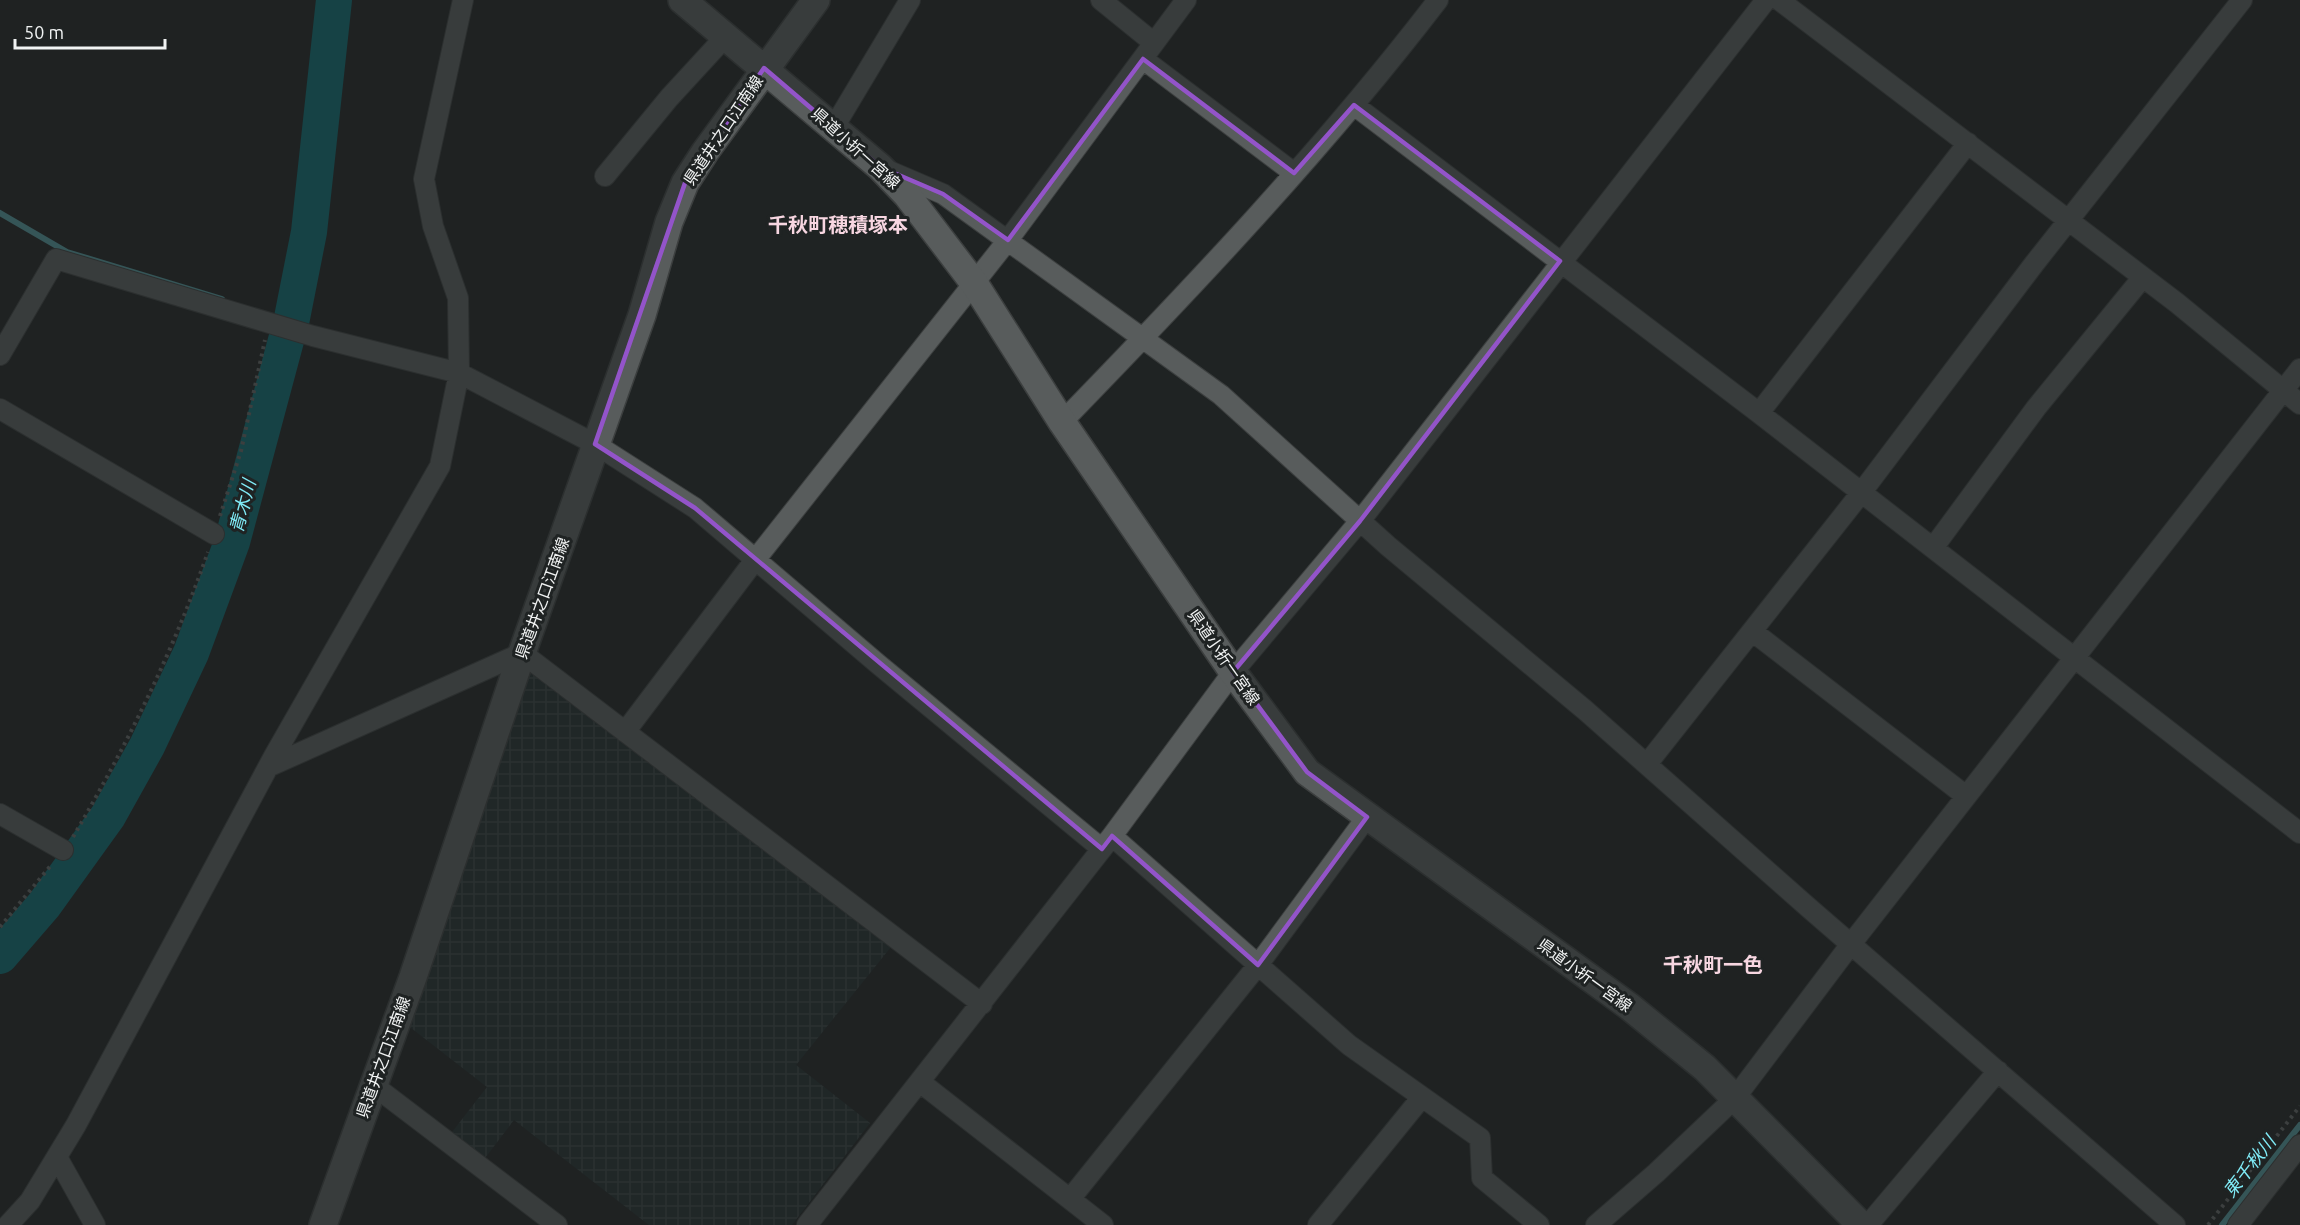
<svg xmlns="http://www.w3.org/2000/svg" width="2300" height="1225" font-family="Ubuntu,'Noto Sans JP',sans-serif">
<defs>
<pattern id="industrial-grid" width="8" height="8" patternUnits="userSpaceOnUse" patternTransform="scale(1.5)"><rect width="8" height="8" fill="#222d2e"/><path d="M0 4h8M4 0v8" fill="none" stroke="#384242"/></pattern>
</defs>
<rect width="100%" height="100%" fill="#1f2323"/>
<path fill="url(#industrial-grid)" d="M527 669 891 947 796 1065 870 1123 792 1225H649L514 1120 482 1162 449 1136 487 1087 406 1024Z"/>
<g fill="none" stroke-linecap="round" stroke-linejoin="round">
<path stroke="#519297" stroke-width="6" d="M0 213 67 252 222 299
M2222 1225 2300 1125"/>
<path stroke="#0d686f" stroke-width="36" d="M0 956 44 905 108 816 147 746 191 653 232 542 292 318 309 232 334 0"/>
<g stroke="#3c3f3f" stroke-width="22">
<path id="minor" d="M1101 0 1154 43
M1779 0 2177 303 2300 404
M1143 59 1294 173
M1354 105 1759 413 2300 833
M834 127 910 0
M887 170 943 194 1221 395 1388 546 1585 710 1809 908 2175 1225
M605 176 669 98 726 36
M0 355 56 259 313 336 459 373 595 444 695 508 878 664 1102 849
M0 409 214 534
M1759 413 1968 143
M1062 422C1193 287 1323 150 1438 0
M1933 548 2036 408 2143 277
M1752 631 1966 796
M625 732 755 560 1008 240 1186 0
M1647 764 1861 493 2034 264 2242 0
M268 767 522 653 982 1004
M0 814 63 850
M1112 836 1349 1045 1480 1138 1482 1178 1539 1225
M920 1082 1103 1225
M373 1085 557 1225
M57 1157 95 1225
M1070 1199 1258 965 1367 817
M8 1225 30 1201 76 1125 274 756 440 466 459 373 458 298 433 226 424 179 463 0
M807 1225 1112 836 1233 672 1360 521 1766 0
M1318 1225 1422 1097
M1596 1225 1656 1173 1735 1098 1851 944 2300 369
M1868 1225 1998 1071
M2238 1225 2300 1145"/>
</g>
<g stroke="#3c3f3f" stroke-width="30">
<path id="secondary" d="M682 0 880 167 907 195 974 283 1062 422 1233 672 1307 772 1630 1007 1705 1068 1861 1225
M323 1225 413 977 522 653 642 315 669 222 685 183 705 152 816 0"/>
</g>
<path stroke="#5f6262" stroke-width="4" stroke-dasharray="3 4.5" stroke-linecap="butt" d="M220 516 241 451 265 340
M73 837C127 745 173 652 208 552
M0 927 52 864
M2208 1225 2300 1106"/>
<use href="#minor" stroke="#585c5c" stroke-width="20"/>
<use href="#secondary" stroke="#585c5c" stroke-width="27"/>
</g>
<path d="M0 0H2300V1225H0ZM1143 59 1294 173 1354 105 1560 261 1360 521 1233 672 1307 772 1367 817 1258 965 1112 836 1102 849 695 508 595 444 685 183 764 68 880 167 943 194 1008 240Z" fill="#1f2323" fill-opacity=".55" fill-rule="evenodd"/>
<path fill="none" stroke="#9354c9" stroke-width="4.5" stroke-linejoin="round" d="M1143 59 1294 173 1354 105 1560 261 1360 521 1233 672 1307 772 1367 817 1258 965 1112 836 1102 849 695 508 595 444 685 183 764 68 880 167 943 194 1008 240Z"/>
<g text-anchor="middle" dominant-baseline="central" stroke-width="6" stroke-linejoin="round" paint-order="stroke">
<g font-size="16" fill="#f1f3f3" stroke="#1f2323">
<text transform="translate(723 130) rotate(-56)">県道井之口江南線</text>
<text transform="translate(856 148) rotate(42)">県道小折一宮線</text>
<text transform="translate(542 598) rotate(-70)">県道井之口江南線</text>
<text transform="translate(1224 657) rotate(55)">県道小折一宮線</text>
<text transform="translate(1585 975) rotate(36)">県道小折一宮線</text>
<text transform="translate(383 1057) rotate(-70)">県道井之口江南線</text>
</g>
<g font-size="18" font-style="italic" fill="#80ecf8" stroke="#1f2323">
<text transform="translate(242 506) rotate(-75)">青木川</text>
<text transform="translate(2249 1166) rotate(-52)">東千秋川</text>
</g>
<g font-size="20" font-weight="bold" fill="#f7d6e1" stroke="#1f2323">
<text x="838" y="224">千秋町穂積塚本</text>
<text x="1713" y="964">千秋町一色</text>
</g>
</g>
<path d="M15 39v9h150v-9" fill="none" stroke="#f1f3f3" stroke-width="3"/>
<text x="24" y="39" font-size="18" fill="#f1f3f3" stroke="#1f2323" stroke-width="4.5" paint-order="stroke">50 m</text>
</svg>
